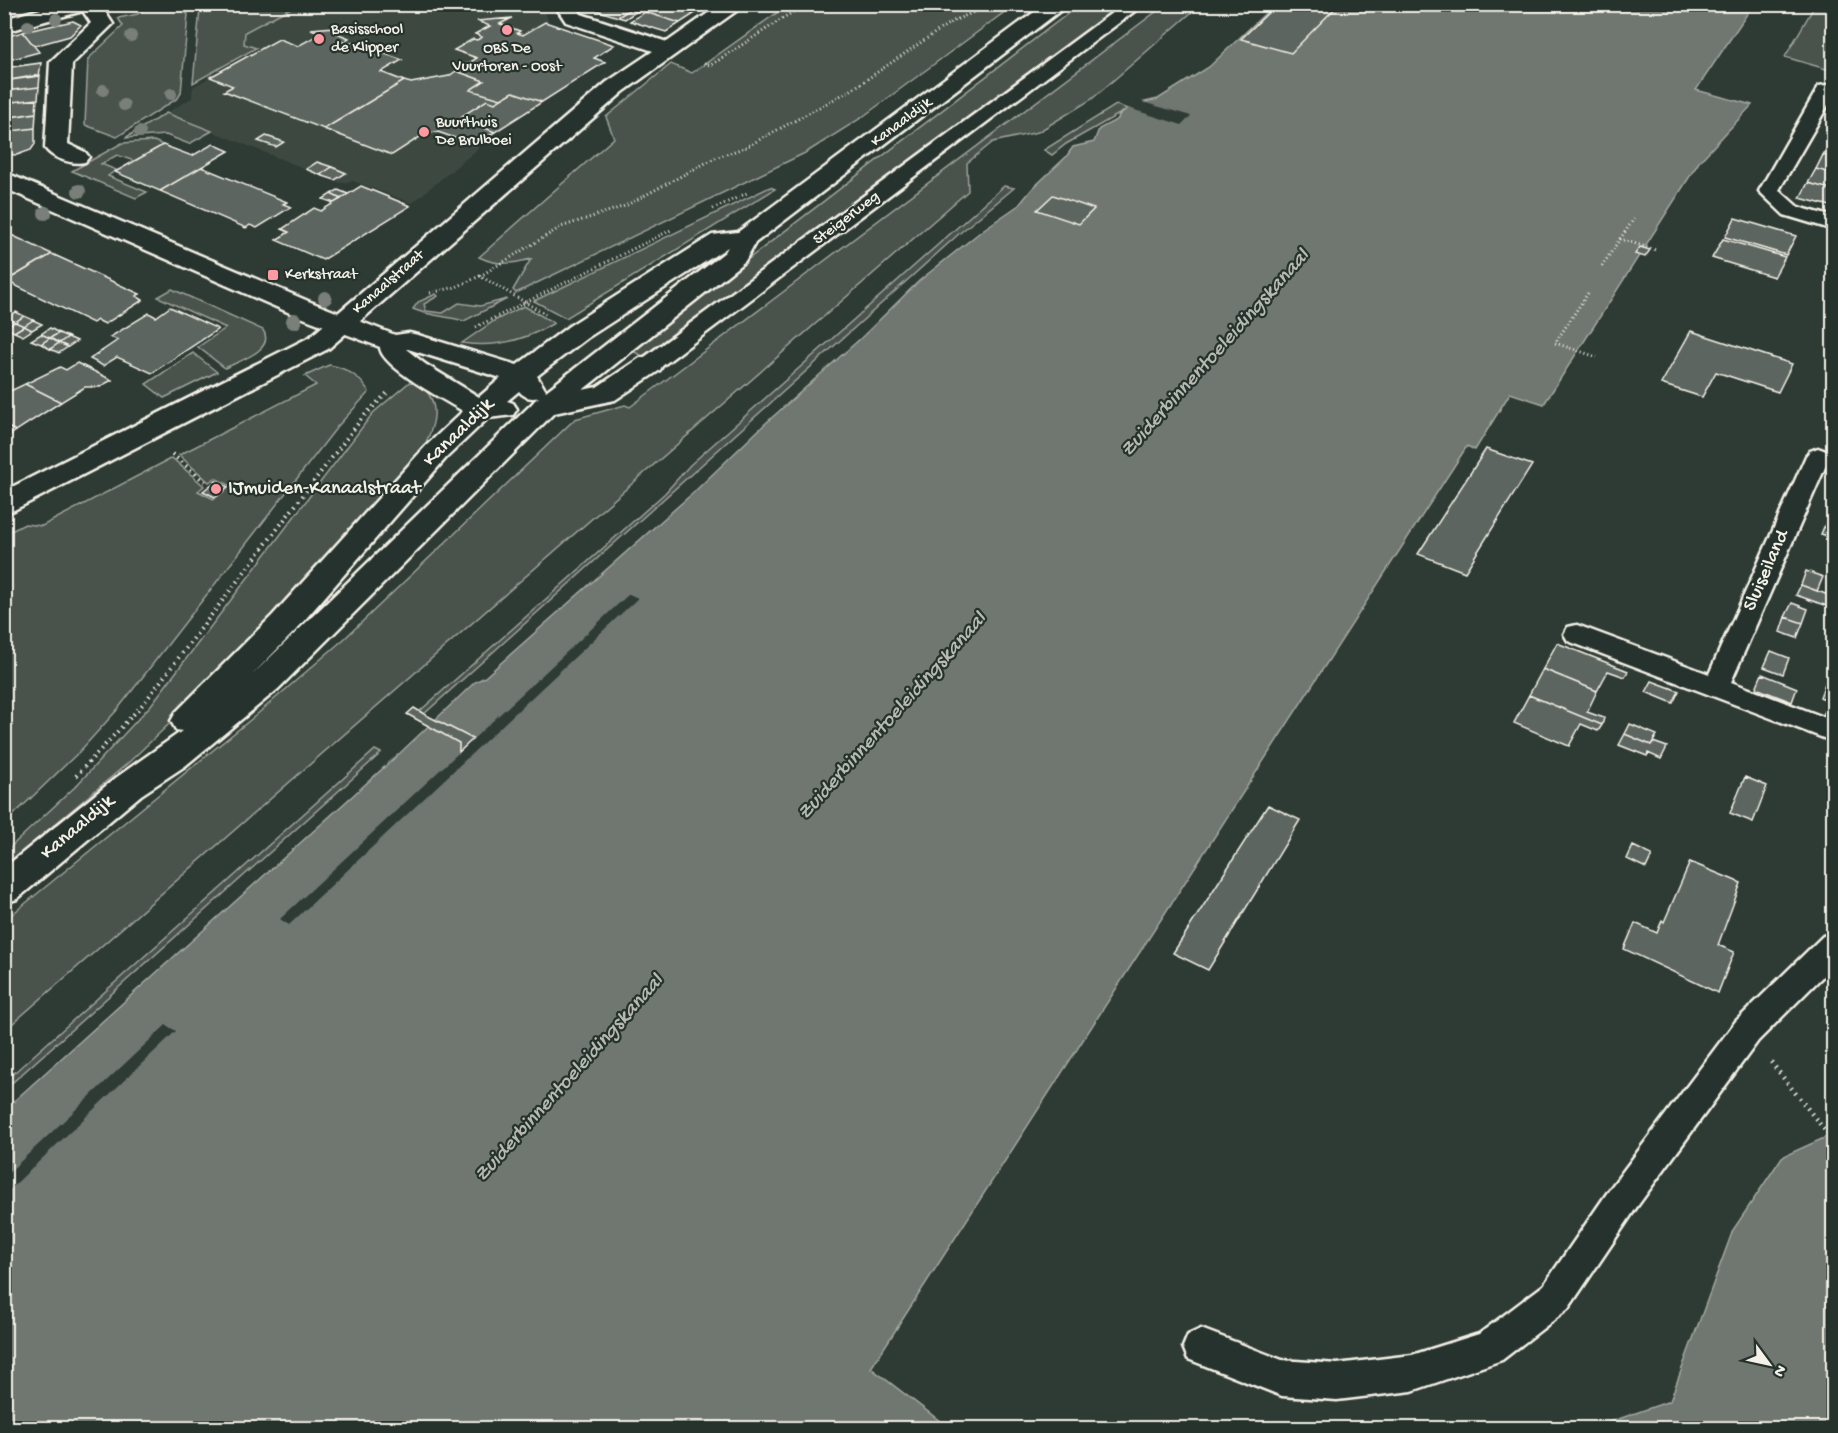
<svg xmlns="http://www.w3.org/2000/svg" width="1838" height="1433" font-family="'Gochi Hand',sans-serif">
<rect width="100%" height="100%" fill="#2e3b34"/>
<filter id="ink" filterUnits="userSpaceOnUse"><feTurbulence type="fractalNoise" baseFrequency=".0167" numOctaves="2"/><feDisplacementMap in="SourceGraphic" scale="12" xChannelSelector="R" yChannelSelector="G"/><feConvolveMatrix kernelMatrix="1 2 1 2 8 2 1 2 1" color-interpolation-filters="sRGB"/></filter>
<g filter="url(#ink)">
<path fill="#3c4841" d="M296 5H541L549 22 614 45 595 58 605 62 476 145 479 148 412 203 353 181 341 183 166 113 192 98 193 87 259 50 244 44 245 32Z"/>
<path fill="#48524c" stroke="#9ea29a" stroke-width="1.5" d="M150 5 179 9 188 14 181 93 178 98 117 137 85 125 88 59 123 26 118 18 138 14Z
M207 5V4L296 5 245 32 244 44 256 48 193 83 200 9Z
M788 5H1014L861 118 807 152 516 293 513 290 531 259C512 264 498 266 479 257L614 138 606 117 671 64 692 73Z
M1079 5H1121L643 356 630 350Z
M1165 5H1200L1092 99 1038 132 993 142 967 163 968 191 5 1030V920L255 716 344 639 575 419 625 405 630 407Z
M1815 5H1833V71L1785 57Z
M1116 105 1128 109 1066 144 1052 155 1044 150Z
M166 113 212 131 189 144 166 135 125 138Z
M154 141 163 145 134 161 117 155 101 164 116 170 108 176 147 192 136 198 72 171 122 143Z
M1004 186 1014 188 961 232 424 714 420 711 665 493 690 465Z
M770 187 775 189 566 318 534 301Z
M172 289 263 330C276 350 239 361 225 368L198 347 226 328 158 297Z
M436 294 438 296 424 304 426 311 443 313 459 303 480 306 507 299 464 321C447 316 429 316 413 309L418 302Z
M524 306 554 323C526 340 494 348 462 343L494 321Z
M193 353 217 372 164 398 146 384Z
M329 365C346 367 361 378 369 392L337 427 117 710 80 751 5 823V534L25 524 42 526 172 458 204 486 198 491 214 499 231 486 215 478 209 482 179 455 316 385 305 376Z
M412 380C448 399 433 432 417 459L204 691 128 763 5 866V852L76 786 151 705 373 413Z
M375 750 381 753 5 1089V1081Z"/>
<path fill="#6f7770" stroke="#a4a8a0" stroke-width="1.5" d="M1274 5H1753L1696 90 1752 105 1699 162 1544 404 1510 393 1475 450 1467 446 871 1368 949 1428H5L4 1110 400 753 475 682 485 677 693 493 767 422 861 338 919 281 984 229 1019 205 1032 189 1066 157 1073 147 1094 142 1099 129 1118 119 1119 115 1132 105 1158 99 1209 67Z
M1833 1134V1428H1593L1670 1401 1733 1230 1782 1157Z"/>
<path fill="#2e3b34" d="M1139 101 1191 116 1182 125 1125 107Z
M629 594 638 598 289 925 280 919Z
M166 1025 176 1031 5 1194V1176Z"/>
<path fill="#5c655e" stroke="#f4f1e8" stroke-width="1.5" d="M593 4H638L618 17 593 9Z
M638 4H648L625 19 618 17Z
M656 4H663L694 14 680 23 645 12Z
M663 4H703L707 6 694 14Z
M1277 4H1339L1291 53 1241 39Z
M645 12 680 23 666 32 630 21Z
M512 18 500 24 520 31 517 33 523 35 545 22 614 45 594 58 605 62 542 102 513 92 501 99 470 90 484 81 456 71 477 58 454 50 473 39 477 40 482 37 475 34 490 26 477 21Z
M73 21 81 25 70 36 34 46 23 32Z
M346 26 334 32 349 38 343 42 349 44 352 42 402 60 381 72 404 81 324 129 224 91 233 86 210 77 279 39 298 46 322 33 311 29Z
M23 32 39 52 13 59 4 46V37Z
M41 63 39 76 4 81V68Z
M456 71 484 81 470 90 501 99 495 103 487 100 462 116 469 119 466 121 495 132 475 145 438 132 426 133 392 155 324 129 404 81 411 83 449 76Z
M40 75 39 87 4 91V81Z
M39 87 38 99 4 103V91Z
M513 92 542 102 495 132 466 121 469 119 462 116 487 100 495 103Z
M37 99 36 113 4 118V103Z
M36 113 35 128 4 132V118Z
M35 128V144L31 150 17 155 4 154V132Z
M266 136 284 142 276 147 258 141Z
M1830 143H1834V158L1823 155Z
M213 144 229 151 160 191 115 172 163 145 192 156Z
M1823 155 1834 158V174L1816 169Z
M317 162 332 167 320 175 306 169Z
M201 167 287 202 283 204 291 207 257 228 250 225 246 228 160 191Z
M332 167 346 173 335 180 320 175Z
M1816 169 1834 174V190L1808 183Z
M1808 183 1834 190V207L1800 198Z
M361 186 410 206 323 260 276 240 289 232 282 229 314 208 321 211Z
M338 190 348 194 341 199 331 194Z
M331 194 341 199 334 203 323 199Z
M1053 195 1094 209 1079 224 1037 210Z
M1735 218 1796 236 1786 255 1725 237Z
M7 233 52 254 4 282V235Z
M1723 239 1785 257 1774 277 1712 258Z
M1640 247 1650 250 1645 257 1635 254Z
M52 254 140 294 136 296 143 300 105 324 97 320 93 323 6 281Z
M170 307 218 329 152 373 117 357 103 366 90 359 118 340 110 337 149 313 156 317Z
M16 312 24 316 15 322 6 317Z
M24 316 33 320 24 326 15 322Z
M33 320 42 324 32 330 24 326Z
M15 322 24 326 14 332 5 327Z
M24 326 32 330 23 336 14 332Z
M50 328 59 333 50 338 41 334Z
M1691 331 1792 364 1778 392 1716 372 1702 397 1661 384Z
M59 333 68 337 59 343 50 338Z
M41 334 50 338 41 344 31 340Z
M68 337 77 341 68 347 59 343Z
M50 338 59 343 50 349 41 344Z
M59 343 68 347 59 353 50 349Z
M77 363 112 380 99 387H85L61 402 25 384 60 367 66 370Z
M25 384 61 402 16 431 4 425V394Z
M4 425 16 431 4 439Z
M1486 449 1532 465 1465 572 1418 554Z
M216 481 228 487 215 497 203 491Z
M1827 520 1834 522V538L1821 534Z
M1806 571 1823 577 1817 591 1801 585Z
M1801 585 1831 596 1827 606 1796 595Z
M1792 603 1808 609 1803 623 1785 617Z
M1785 617 1803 623 1797 638 1780 632Z
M1557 643 1628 671 1625 677 1608 671 1597 691 1543 669Z
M1771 651 1789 658 1783 674 1764 667Z
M1543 669 1597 691 1587 712 1604 718 1602 725 1529 695Z
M1762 674 1797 688 1792 702 1756 688Z
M1652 681 1679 691 1673 703 1646 692Z
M1826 681 1834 684V719L1823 715 1829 701 1820 697Z
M1529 695 1602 725 1598 731 1581 724 1569 746 1514 723Z
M414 708 424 714 473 739 459 752V743L407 714Z
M1630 724 1657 735 1651 745 1625 734Z
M1625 734 1651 745 1653 742 1667 747 1661 759 1648 753 1647 756 1619 745Z
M1745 777 1767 786 1753 822 1730 813Z
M1268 805 1300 820 1208 970 1173 953Z
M1633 846 1652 855 1646 868 1627 859Z
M1690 862 1741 883 1718 945 1734 952 1718 993 1624 949 1635 923 1657 933 1662 920 1664 922Z"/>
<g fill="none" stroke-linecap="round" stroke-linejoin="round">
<g stroke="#f4f1e8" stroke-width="5">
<path id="lane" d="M1124 4H1144L658 369 650 371 642 369 639 364 642 359Z
M1834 84V95L1779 190 1798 207 1834 217V230L1784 215 1759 191 1819 86Z
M1818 448 1826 451 1830 456 1731 682 1834 721V742L1568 641 1564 634 1568 627 1577 625 1709 674 1806 456 1810 451Z
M1834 933V965L1758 1041 1636 1208 1568 1309 1502 1360 1412 1391 1337 1400 1282 1396 1188 1359 1183 1347 1188 1335 1201 1329 1282 1360 1337 1364 1412 1355 1479 1334 1544 1285 1612 1186 1736 1021 1823 936Z"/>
</g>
<g stroke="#f4f1e8" stroke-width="5">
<path id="street" d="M59 4H100L113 24 72 64 68 144 85 152 89 157 85 162C73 165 53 159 45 148L50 62 91 23 83 11 4 32V19Z
M554 4H575L581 14 667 42 721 4H746L623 92 328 349 14 510 4 513V491L310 337 607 82 653 51 566 22Z
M650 356 660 358 663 364 660 370 615 400 545 415 535 412 531 406 535 400 597 387 640 358Z"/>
</g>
<g stroke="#f4f1e8" stroke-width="5">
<path id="secondary" d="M1045 4H1069L755 243 745 261 555 412 278 689 185 766 141 795 17 899 4 903V868L117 777 182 731 176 730 171 721 176 712 273 615 426 446 463 411C446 401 380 366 380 347L290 313 4 188V172L308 301 395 335 409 333 418 335 517 365 569 326 712 235 738 232ZM728 247 725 252 546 391 537 376 587 338ZM406 349H408L501 378 479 397 425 364ZM519 391C525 398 531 399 539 397L252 675 295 631 446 458 488 418 513 415 517 409 513 403 507 401Z"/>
</g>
<path stroke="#f4f1e8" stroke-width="3" stroke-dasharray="1 3" stroke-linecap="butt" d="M974 12 990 4
M1831 60 1834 49
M704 64 711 65 805 4
M713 209 747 193
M1620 239 1634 219
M1602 266 1620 239 1656 250
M480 276 561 227 625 206 715 158 746 147 851 90 951 22 974 12 963 4
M430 293 456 287 480 276 547 315
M1588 293 1555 343 1597 357
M476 327 671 230"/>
<path stroke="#f4f1e8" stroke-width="4" stroke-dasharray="1.5 4.5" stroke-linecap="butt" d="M172 454 205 482
M76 776 144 703 363 417 388 392"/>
<path stroke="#f4f1e8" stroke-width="4.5" stroke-dasharray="1.5 5" stroke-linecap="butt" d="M1771 1062 1834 1142"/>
<use href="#lane" fill="#26332d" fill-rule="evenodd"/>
<use href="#street" fill="#26332d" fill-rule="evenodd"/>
<use href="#secondary" fill="#26332d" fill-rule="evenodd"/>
</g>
<g fill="#7a8079">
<circle cx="56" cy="19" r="6"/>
<circle cx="28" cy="26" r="6"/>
<circle cx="131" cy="36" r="6"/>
<circle cx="103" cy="90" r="6"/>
<circle cx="171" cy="94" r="6"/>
<circle cx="124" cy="105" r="6"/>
<circle cx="140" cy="132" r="6"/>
<circle cx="79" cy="191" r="7"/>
<circle cx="45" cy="213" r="7"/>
<circle cx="325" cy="298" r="7"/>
<circle cx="294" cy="321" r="8"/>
</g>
</g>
<g fill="#ff9aa2" stroke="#26332d" stroke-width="2">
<circle cx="507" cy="30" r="6"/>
<circle cx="319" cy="39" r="6"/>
<circle cx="424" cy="132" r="6"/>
<rect x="267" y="269" width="12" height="12" rx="3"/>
<circle cx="216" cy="489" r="6"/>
</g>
<g text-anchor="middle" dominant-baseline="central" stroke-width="4.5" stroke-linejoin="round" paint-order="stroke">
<g font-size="16" fill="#f4f1e8" stroke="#26332d" text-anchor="start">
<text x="331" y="30">Basisschool<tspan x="331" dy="18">de Klipper</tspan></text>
<text x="507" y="49" text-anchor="middle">OBS De<tspan x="507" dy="18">Vuurtoren - Oost</tspan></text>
<text x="436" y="123">Buurthuis<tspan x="436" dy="18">De Brulboei</tspan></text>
<text x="285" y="275">Kerkstraat</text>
</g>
<g font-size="16" fill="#f4f1e8" stroke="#26332d">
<text transform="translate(902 123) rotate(-37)">Kanaaldijk</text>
<text transform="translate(847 219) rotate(-37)">Steigerweg</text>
<text transform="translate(389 283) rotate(-41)">Kanaalstraat</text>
</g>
<g font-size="20" fill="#f4f1e8" stroke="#26332d">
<text transform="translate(459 433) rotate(-44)">Kanaaldijk</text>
<text transform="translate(1767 571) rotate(-66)">Sluiseiland</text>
<text transform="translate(78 828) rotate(-40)">Kanaaldijk</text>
</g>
<g font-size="20" fill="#f4f1e8" stroke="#26332d" text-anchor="start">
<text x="228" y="489">IJmuiden-Kanaalstraat</text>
</g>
<g font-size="21" font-style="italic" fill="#b8bab2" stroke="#26332d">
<text transform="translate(1216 354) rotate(-48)">Zuiderbinnentoeleidingskanaal</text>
<text transform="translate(893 717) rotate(-48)">Zuiderbinnentoeleidingskanaal</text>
<text transform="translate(570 1079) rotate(-48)">Zuiderbinnentoeleidingskanaal</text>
</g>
</g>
<rect width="1838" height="1433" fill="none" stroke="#26332d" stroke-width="24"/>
<rect x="12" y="12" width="1814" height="1409" fill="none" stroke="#f4f1e8" stroke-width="2" filter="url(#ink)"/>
<g transform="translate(1769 1364) rotate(123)" stroke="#26332d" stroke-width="4.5" paint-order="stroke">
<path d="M0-4.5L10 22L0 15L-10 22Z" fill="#f4f1e8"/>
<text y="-9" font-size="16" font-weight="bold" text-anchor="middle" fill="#f4f1e8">N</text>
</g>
</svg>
